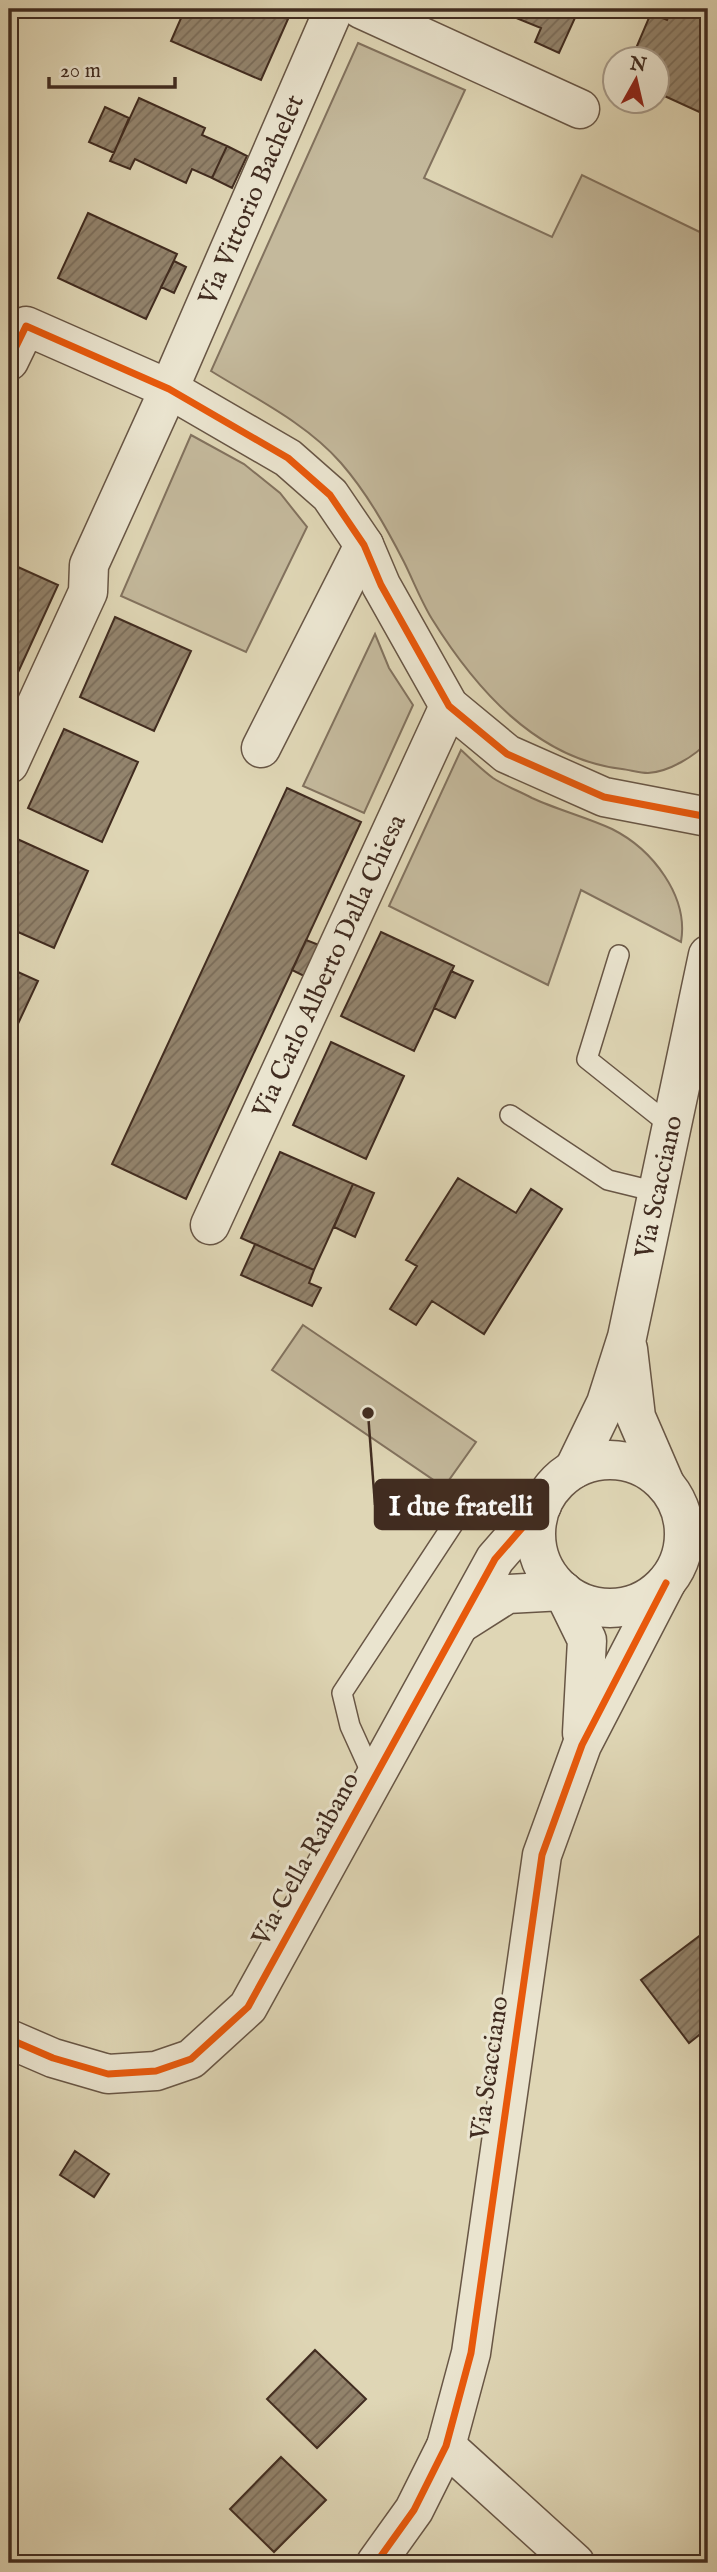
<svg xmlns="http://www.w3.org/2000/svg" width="717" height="2572" font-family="'IM FELL English',serif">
<defs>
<pattern id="building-hatch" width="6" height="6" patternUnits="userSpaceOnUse" patternTransform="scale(1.75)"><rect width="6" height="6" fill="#93846d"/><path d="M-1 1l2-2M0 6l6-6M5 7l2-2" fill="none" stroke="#7a6c59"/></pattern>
</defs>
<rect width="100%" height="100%" fill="#dfd6b5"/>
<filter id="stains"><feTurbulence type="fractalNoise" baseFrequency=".00286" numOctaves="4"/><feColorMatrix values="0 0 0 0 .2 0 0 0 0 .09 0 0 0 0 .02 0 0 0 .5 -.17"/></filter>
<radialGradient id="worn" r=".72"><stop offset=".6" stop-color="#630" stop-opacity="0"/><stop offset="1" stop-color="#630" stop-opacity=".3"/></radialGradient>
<path fill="#c4b99c" stroke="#82725e" stroke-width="2" d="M358 43 465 90 424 178 552 237 582 175 708 236V741C696 756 668 772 648 773 640 773 630 770 622 769 536 759 475 688 432 619 421 601 413 580 404 562 386 527 367 493 341 463 306 423 256 399 211 371Z
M191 435 244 464 280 493 307 527 246 652 121 596Z
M375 634 389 668 413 705 364 813 303 786Z
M461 750C471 759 482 770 493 778 505 786 519 791 532 798 558 810 586 817 612 829 652 849 689 896 681 942L581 890 548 985 389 906Z
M303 1325 476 1442 444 1487 272 1370Z"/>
<path fill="url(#building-hatch)" stroke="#412c20" stroke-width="2" d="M185 9H263L288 19 261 80 171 41Z
M494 9H579L559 53 535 42 541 28Z
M672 9 708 10V116L658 93V60H631L651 13 667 20Z
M139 98 205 128 202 135 227 146 212 178 192 169 186 183 135 159 130 169 110 161Z
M105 107 129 118 114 153 89 142Z
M227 146 247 156 232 188 212 178Z
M88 213 177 254 146 319 58 278Z
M174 261 186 267 174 293 161 287Z
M9 563 58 585 9 692Z
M115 617 191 651 154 731 80 697Z
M64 729 138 762 102 842 28 808Z
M287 788 361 822 186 1199 112 1164Z
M15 838 88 871 54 948 9 928V853Z
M381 932 454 966 414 1051 341 1016Z
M306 940 319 945 304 976 292 970Z
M9 968 38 981 9 1043Z
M451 971 473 981 455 1018 434 1008Z
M331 1042 404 1076 366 1159 293 1125Z
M280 1152 353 1184 314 1270 241 1238Z
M458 1178 516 1213 531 1189 562 1209 484 1334 432 1301 416 1325 390 1309 417 1266 406 1260Z
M353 1184 374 1193 355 1237 334 1227Z
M255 1244 314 1270 309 1283 321 1288 312 1306 241 1275Z
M706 1931 708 1934V2028L689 2043 641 1980Z
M75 2151 109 2174 94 2197 60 2175Z
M315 2350 366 2399 317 2448 267 2399Z
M281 2457 326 2500 274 2552 230 2509Z"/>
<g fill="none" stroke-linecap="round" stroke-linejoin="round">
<g stroke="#685645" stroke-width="22">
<path id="service" d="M619 955 587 1059 671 1126
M510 1115 608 1180 657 1192
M374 1779 350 1726 342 1693 467 1503"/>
</g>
<g stroke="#685645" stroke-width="41">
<g id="minor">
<path d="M361 9 580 109"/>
<path d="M9 361 26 326 169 389 288 458 330 495 364 545 381 585 449 706 507 754 604 797 708 817"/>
<path d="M261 748 364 545"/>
<path id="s1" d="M9 764 88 592 89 565 169 389 334 9"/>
<path id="s2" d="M210 1225 449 706"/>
<path d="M463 1622 507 1594 563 1591"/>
<path d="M9 2039 53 2058 108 2074 156 2071 191 2059 248 2007 495 1559 542 1505"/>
<path d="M446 2446 575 2563"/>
</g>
</g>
<g stroke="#685645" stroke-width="41">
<g id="tertiary">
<path d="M628 1349 636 1417 665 1484"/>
<circle cx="610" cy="1534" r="74"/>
<path id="s3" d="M574 1469 606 1403 627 1337 708 955"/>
<path d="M563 1591 587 1640 582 1733"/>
<path d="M376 2563 414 2510 446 2446 471 2353 542 1855 582 1745 666 1583"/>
</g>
</g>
<use href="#service" stroke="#eae4cf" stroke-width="19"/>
<use href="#minor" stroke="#eae4cf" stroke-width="38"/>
<use href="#tertiary" stroke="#eae4cf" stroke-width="38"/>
<g stroke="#eae4cf" stroke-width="11">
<path id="cycleway" d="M9 361 26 326 169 389 288 458 330 495 364 545 381 585 449 706 507 754 604 797 708 817
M9 2039 53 2058 108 2074 156 2071 191 2059 248 2007 495 1559 542 1505
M376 2563 414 2510 446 2446 471 2353 542 1855 582 1745 666 1583"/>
</g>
<use href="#cycleway" stroke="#e8590c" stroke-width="7"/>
</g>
<g text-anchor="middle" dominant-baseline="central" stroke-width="6" stroke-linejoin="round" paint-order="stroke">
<g font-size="26" fill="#412c20" stroke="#eae4cf">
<text stroke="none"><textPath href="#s1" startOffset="616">Via Vittorio Bachelet</textPath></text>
<text stroke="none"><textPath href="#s2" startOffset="285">Via Carlo Alberto Dalla Chiesa</textPath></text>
<text stroke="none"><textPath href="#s3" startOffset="296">Via Scacciano</textPath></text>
<text transform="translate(306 1859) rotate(-61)">Via Cella Raibano</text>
<text transform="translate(490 2068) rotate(-82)">Via Scacciano</text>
</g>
</g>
<path fill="none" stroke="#412c20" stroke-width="2.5" d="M368 1413L375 1505"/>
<circle fill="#412c20" stroke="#eae4cf" stroke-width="2.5" cx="368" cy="1413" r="7"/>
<rect fill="#412c20" stroke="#412c20" stroke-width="2.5" x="375" y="1480" width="173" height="49" rx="7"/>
<g font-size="28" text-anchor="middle" font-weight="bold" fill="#fff">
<text x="461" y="1515">I due fratelli</text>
</g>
<rect width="717" height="2572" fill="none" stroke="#dfd6b5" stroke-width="35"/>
<rect x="10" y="10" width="696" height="2551" fill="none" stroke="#412c20" stroke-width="3.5"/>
<rect x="18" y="18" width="682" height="2537" fill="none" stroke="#412c20" stroke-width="2"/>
<g transform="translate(636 80) rotate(8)"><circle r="33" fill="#eae4cf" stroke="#a69a89" stroke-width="2"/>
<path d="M0-5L12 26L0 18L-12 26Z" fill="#8f2418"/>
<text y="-10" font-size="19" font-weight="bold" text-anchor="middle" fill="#412c20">N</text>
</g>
<path d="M49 77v10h126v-10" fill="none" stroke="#412c20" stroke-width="3.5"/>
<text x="60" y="77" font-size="21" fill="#412c20" stroke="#eae4cf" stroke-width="5" paint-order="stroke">20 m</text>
<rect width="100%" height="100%" filter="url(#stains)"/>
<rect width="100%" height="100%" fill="url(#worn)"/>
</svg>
